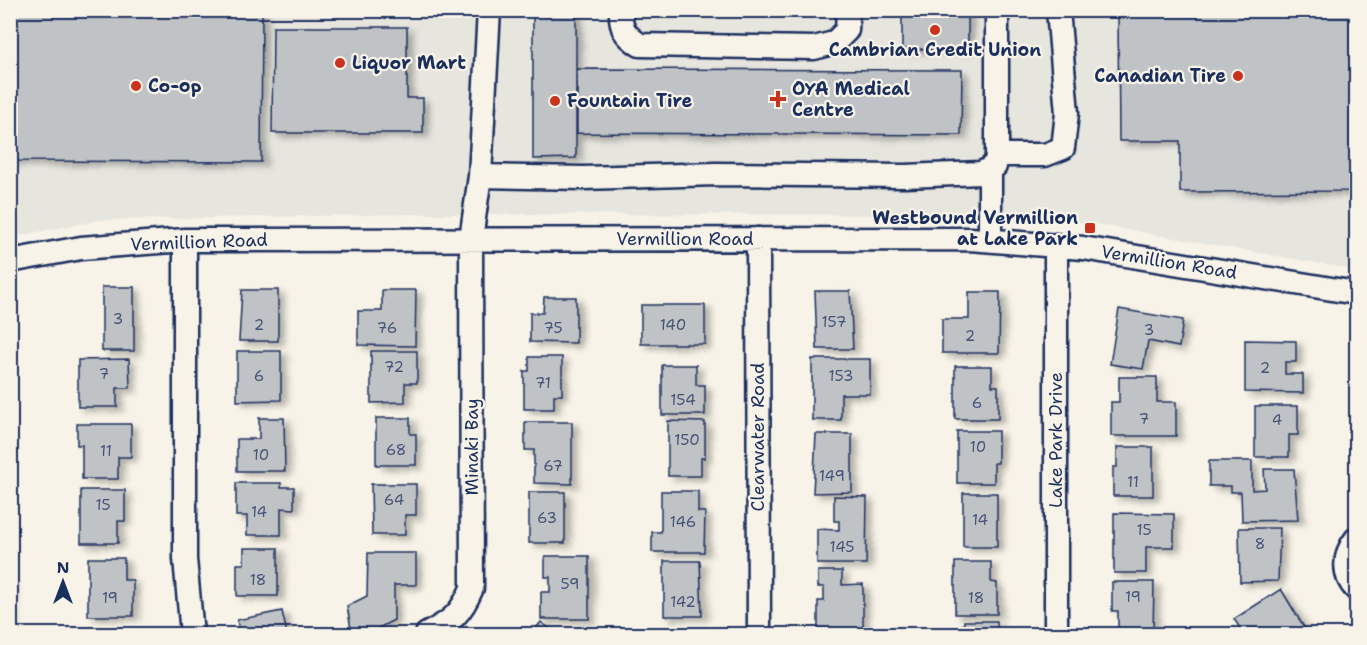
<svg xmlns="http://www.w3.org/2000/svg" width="1367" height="645" font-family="'Shantell Sans',sans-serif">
<defs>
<filter id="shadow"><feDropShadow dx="6" dy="4" stdDeviation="3" flood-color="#0004"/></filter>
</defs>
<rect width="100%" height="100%" fill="#f7f3e8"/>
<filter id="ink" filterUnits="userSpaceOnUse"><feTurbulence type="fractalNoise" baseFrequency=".0167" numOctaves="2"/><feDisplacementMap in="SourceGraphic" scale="12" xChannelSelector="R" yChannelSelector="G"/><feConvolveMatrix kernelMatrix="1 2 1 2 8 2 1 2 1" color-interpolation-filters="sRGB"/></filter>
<g filter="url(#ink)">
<path fill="#e6e5de" d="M11 11H1356V270L1101 225 1026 215 420 214 101 220 11 237Z"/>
<path fill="#c0c3c5" stroke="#1b2f5e" stroke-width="1.5" filter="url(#shadow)" d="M10 10H262L261 162 10 161Z
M533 10H576V158L533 159Z
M902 10H968V49H902Z
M1118 10H1356V191L1180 192V141H1119Z
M273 27H407V98H423V133H272Z
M577 69 962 70 961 135 577 133Z
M102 287H134V351H102Z
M242 290H278V341H239Z
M382 290H416L415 346 358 345V311H382Z
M815 291H850L853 349H817Z
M969 292H1000L999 353H942V319H969Z
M544 297H576V343L530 342V313H543Z
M641 305H705V344H641Z
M1119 309 1183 320 1179 347 1148 341 1143 369 1110 364Z
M1245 340 1296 341V362H1285V374H1303V393L1245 392Z
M237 351H281V400L237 401Z
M371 351H417V383H405V402L371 403Z
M529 357H562V395H554V409H524V371H529Z
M129 359 130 388H117V407H78V360Z
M812 359H870V394H841V420H812Z
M662 365H696V385H705V415H662Z
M955 366H992V386H998V419H955Z
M1119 377H1157V402H1176V436H1111V402H1119Z
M1255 406H1298V435H1289V457H1255Z
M259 418H284L285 471H237V439H259Z
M376 418H410V434H416V465H376Z
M668 421 705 422V458H701V476H668Z
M525 422H572V484L534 483V450H525Z
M77 424H131V457H118V479H82V445H77Z
M957 431H998V463H994V483H957Z
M816 434H852V492L813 493Z
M1117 447H1153V496H1113V467H1117Z
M1209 461H1252V490L1265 489 1264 469H1294L1298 520 1242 521 1241 492H1231V486H1209Z
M236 483H281V487H294V509L281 508V535H247V516H236Z
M371 484H416V515H405V535H372Z
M81 490H125V521H118V543H81Z
M661 491H698V512H705L704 552H652V532H661Z
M529 492H565V543H529Z
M963 493H997V547H963Z
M834 496 867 497 866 564H817V529L839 530V521H834Z
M1114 513 1174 514V547H1146V573H1114Z
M1239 528H1280L1278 581 1240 582Z
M244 548H278V596H237V564H244Z
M368 553H416V585H394V620L367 634H352L347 606 367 596Z
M545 556H589V619H541V592H550V577H545Z
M88 558H124V580H133V616H88Z
M664 561H700L702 616H664Z
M955 562H991V582L997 583V614H955Z
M818 571H842V585L863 584V631H818V601H824V587H818Z
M10 582H11V632H10Z
M1112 582H1154L1153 634H1118V611H1112Z
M1281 589 1308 634H1244L1234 619Z
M282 611 287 634H240L237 620Z
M964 621H997V634H964Z
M541 622 557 634H531Z
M90 631H125V634H90Z"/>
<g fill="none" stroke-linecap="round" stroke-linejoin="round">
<g stroke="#1b2f5e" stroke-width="27">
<path id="minor" d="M621 10C620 29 625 35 640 45L814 48 834 43 847 30 848 10
M997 155H1045L1063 148 1067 113 1058 10
M990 168V240
M480 176 583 178 716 174 905 176 981 173 995 166 997 155V10
M758 239 759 634
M185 240V559L192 634
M10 261 81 248 185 240 970 239 1083 248 1356 293
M1356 539C1344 554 1342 575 1356 589
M427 634C452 621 461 614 472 588L471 239 480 176 489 10
M1056 634V245"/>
</g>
<use href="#minor" stroke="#f7f3e8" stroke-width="22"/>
</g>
</g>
<g fill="#c8321e" stroke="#f7f3e8" stroke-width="2">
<circle cx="935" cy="30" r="6"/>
<circle cx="340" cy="63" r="6"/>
<circle cx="1238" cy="76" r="6"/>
<circle cx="136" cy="86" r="6"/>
<path d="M775 90h6v6h6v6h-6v6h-6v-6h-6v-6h6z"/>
<circle cx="555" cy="101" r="6"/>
<rect x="1084" y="222" width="12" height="12" rx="3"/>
</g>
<g text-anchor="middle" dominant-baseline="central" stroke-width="4.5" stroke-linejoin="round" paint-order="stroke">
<g font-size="15" fill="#445478">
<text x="118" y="319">3</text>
<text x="834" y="322">157</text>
<text x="259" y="325">2</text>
<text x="673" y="325">140</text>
<text x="387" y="328">76</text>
<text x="553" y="328">75</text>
<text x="1149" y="330">3</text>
<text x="970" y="336">2</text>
<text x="394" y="367">72</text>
<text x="1265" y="368">2</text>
<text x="104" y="374">7</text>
<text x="259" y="376">6</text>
<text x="841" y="376">153</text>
<text x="543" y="383">71</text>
<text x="683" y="400">154</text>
<text x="977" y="403">6</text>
<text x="1144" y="419">7</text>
<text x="1277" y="420">4</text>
<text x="687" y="440">150</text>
<text x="978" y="447">10</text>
<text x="396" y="450">68</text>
<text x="106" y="451">11</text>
<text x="261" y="455">10</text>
<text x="553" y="466">67</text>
<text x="832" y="476">149</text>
<text x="1133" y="482">11</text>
<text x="394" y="500">64</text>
<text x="103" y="505">15</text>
<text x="259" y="512">14</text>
<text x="547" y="518">63</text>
<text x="980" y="520">14</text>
<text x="683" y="522">146</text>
<text x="1144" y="530">15</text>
<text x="1260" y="544">8</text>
<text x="842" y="547">145</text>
<text x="258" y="580">18</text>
<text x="570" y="584">59</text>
<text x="1133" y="597">19</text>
<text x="110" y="598">19</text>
<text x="976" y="598">18</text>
<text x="683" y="602">142</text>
</g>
<g font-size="18" font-weight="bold" fill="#1b2f5e" stroke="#f7f3e8" text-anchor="start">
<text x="935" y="50" text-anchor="middle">Cambrian Credit Union</text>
<text x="352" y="63">Liquor Mart</text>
<text x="1226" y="76" text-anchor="end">Canadian Tire</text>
<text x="148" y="86">Co-op</text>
<text x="792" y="89">OYA Medical<tspan x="792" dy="21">Centre</tspan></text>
<text x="567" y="101">Fountain Tire</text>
<text x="1078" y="218" text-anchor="end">Westbound Vermillion<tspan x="1078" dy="21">at Lake Park</tspan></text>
</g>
<g font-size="18" fill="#1b2f5e" stroke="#f7f3e8">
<text x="685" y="239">Vermillion Road</text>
<text transform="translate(199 242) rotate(-2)">Vermillion Road</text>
<text transform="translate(1169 262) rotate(9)">Vermillion Road</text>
<text transform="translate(758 437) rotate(-90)">Clearwater Road</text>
<text transform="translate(1056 440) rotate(-90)">Lake Park Drive</text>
<text transform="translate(472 447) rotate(-90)">Minaki Bay</text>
</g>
</g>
<rect width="1367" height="645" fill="none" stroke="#f7f3e8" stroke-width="36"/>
<rect x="18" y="18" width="1331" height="609" fill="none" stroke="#1b2f5e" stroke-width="2" filter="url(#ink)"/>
<g transform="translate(63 582)" stroke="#f7f3e8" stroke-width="4.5" paint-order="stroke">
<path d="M0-4.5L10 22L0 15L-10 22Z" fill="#1b2f5e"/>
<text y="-9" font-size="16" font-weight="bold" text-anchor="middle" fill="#1b2f5e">N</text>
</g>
</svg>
